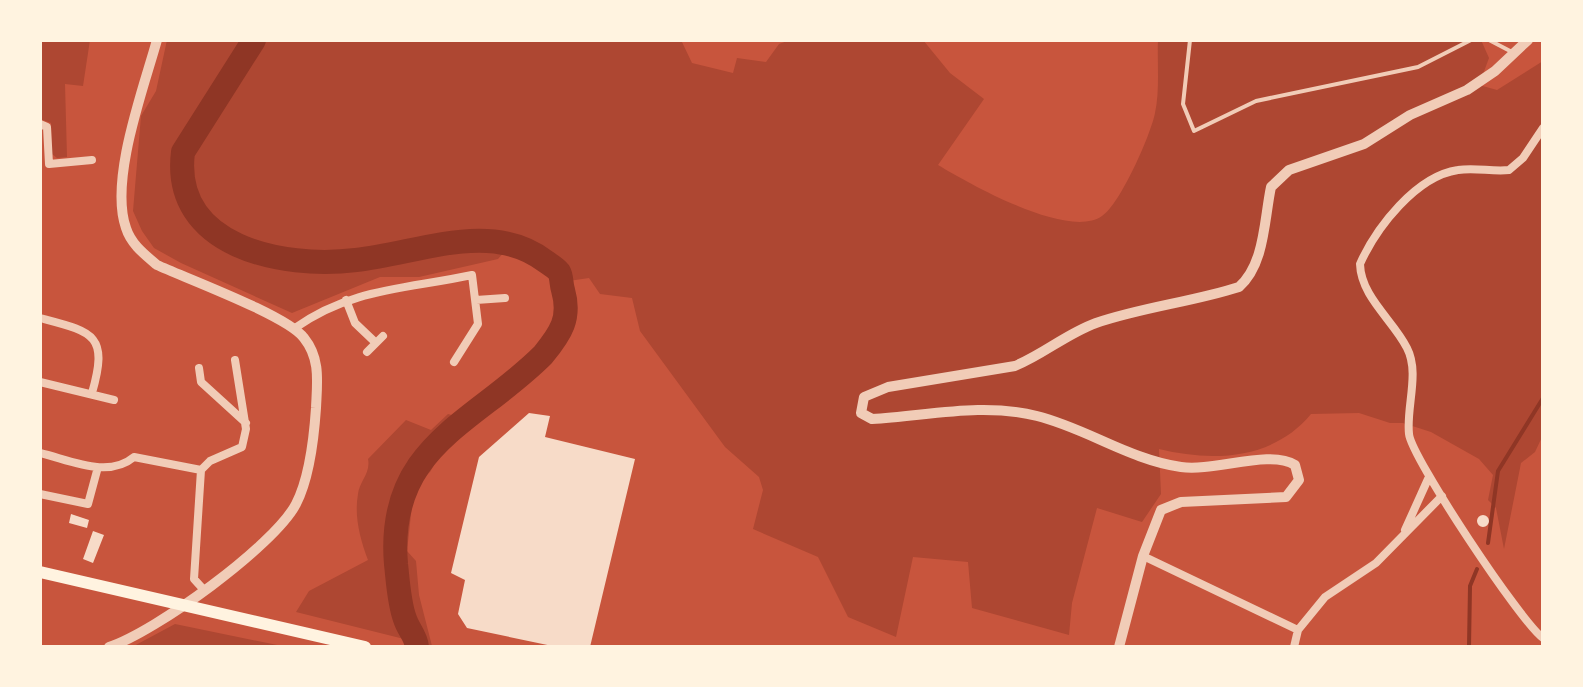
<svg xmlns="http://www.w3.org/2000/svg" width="1583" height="687" font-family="'Sofia Sans Condensed',sans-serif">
<rect width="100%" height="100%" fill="#c8553d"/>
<path fill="#ae4732" d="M40 40H90L83 86 65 84 67 157 57 158 52 154 51 123 40 119Z
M167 40H681L692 63 733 73 737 58 766 62 779 44 790 40H923L950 73 984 99 938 165C970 184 1068 240 1102 216 1120 205 1151 134 1155 113 1160 90 1157 63 1158 40H1481L1489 58 1479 85 1497 90 1543 61V435L1535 452 1521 463 1504 549 1496 508 1488 500 1493 475 1479 459 1431 432 1403 423H1390L1359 413 1311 414C1273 460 1213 462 1159 449L1161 494 1142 522 1097 508 1072 603 1069 635 972 608 968 562 913 557 896 637 848 617 818 557 753 529 763 490 759 477 725 447 640 331 632 298 600 294 589 278 555 283 541 267 506 250 498 259 419 277H380L292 313 181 263 154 248 142 231 133 211 141 116 156 91Z
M448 414 462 418 430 472 414 487 407 551 416 561 419 595 432 646 296 612 309 591 368 560C360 539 354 516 358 494 359 482 371 473 368 459L406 420 431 430Z
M175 624 287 647H132Z"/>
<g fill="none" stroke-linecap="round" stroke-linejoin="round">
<path stroke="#8f3625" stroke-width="4" d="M1488 543 1498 471 1543 398
M1469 647 1470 586 1477 569"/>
<path stroke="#8f3625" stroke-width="24" d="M254 40 183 152C171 247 282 269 356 260 417 254 490 219 545 261 549 264 556 268 559 272 562 277 561 284 563 290 571 318 561 333 543 355 474 424 386 446 396 564 398 582 399 603 405 619 408 629 416 636 417 647"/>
</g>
<path fill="#f7dbc8" d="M529 413 550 416 545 437 635 459 590 647H557L467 628 458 614 465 580 451 573 479 457Z
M71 514 89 520 87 528 69 523Z
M1477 521a6 6 0 1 1 12 0a6 6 0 1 1-12 0Z
M93 531 104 535 93 563 83 559Z"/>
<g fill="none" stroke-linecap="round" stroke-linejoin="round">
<path stroke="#f1ccb7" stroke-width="4" d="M1190 40 1183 104 1194 131 1256 101 1418 67 1471 40
M1489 40 1512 52"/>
<path stroke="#f1ccb7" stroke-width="8" d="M40 124 47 127 49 164 92 160
M1543 128 1523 158 1509 170C1492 172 1475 167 1458 170 1416 176 1376 228 1360 264 1361 297 1393 320 1407 348 1420 373 1406 407 1409 434 1411 457 1522 624 1543 638
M346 300 355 323 376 343
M476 300 505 298
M40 318C93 332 109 334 92 393
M295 328C351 288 407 289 472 275L478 324 454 362
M367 352 383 336
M199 368 201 382 246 423
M40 382 114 400
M40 453C70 460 108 479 134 457L201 470
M40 494 88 504 98 467
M1405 530 1428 479
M1143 556 1298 630
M204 590 194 579 201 470 210 461 242 447 246 429 235 360
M1294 647 1298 630 1325 597 1376 563 1442 496"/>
<path stroke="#f1ccb7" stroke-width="10" d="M109 647C155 632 274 546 296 504 310 477 314 438 316 408 317 383 321 359 304 338 288 316 188 279 157 265 144 254 131 244 126 228 109 180 144 87 157 40
M1119 647 1143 556 1161 510 1181 502 1286 497 1299 480 1295 465C1270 449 1214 472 1181 467 1130 460 1086 428 1037 416 982 402 927 416 872 419L861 413 864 397 888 387 1015 366C1044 354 1066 334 1096 323 1143 307 1192 302 1239 287 1265 264 1264 220 1271 187L1289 170 1364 144 1410 115 1467 90 1495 71 1528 40"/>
<path stroke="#fff3e0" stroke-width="12" d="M40 572 365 647"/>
</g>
<rect width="1583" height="687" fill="none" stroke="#fff3e0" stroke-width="84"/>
</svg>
